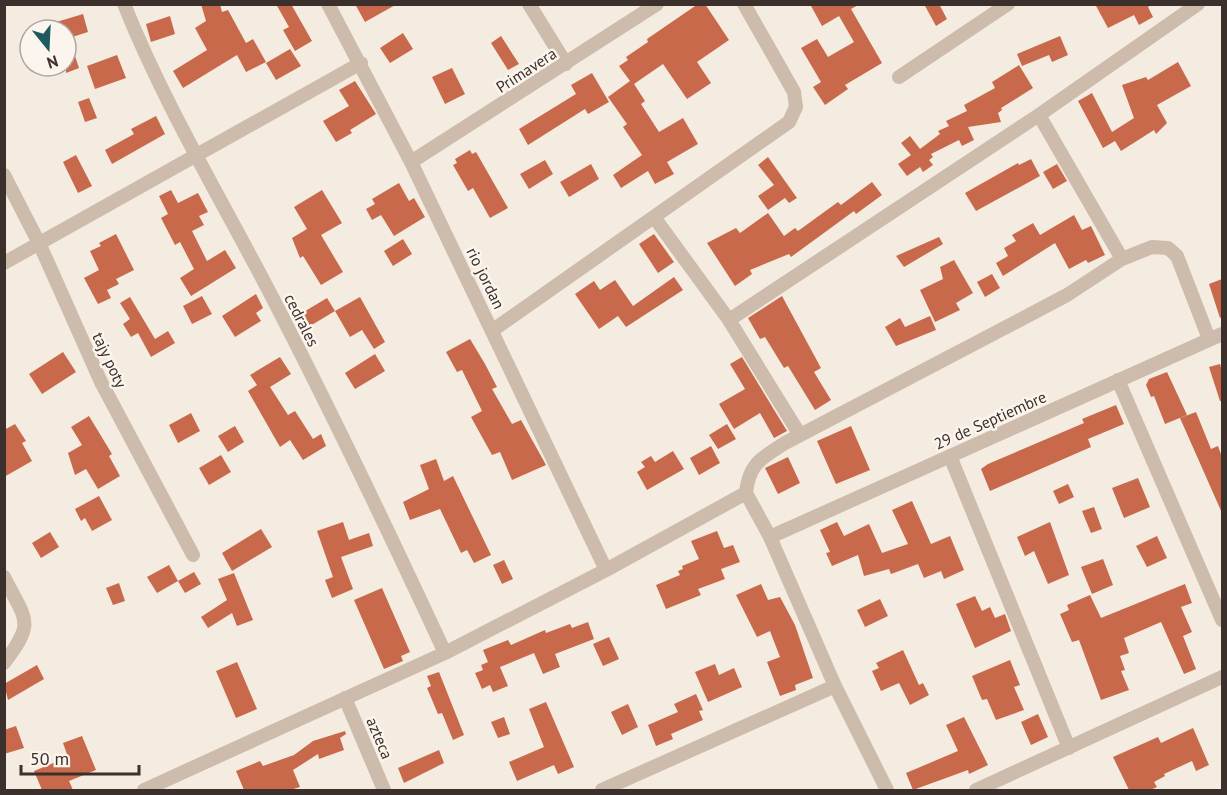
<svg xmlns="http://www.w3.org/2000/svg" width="1227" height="795" font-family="'PT Sans',sans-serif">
<rect width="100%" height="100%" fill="#f4ebe1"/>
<path fill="#c8694b" d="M201 4H220L222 12 228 10 246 43 253 39 266 62 246 72 237 55 183 88 173 71 207 50 195 28 206 21Z
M276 4H291L312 41 295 51 283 30 289 27Z
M355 4H397L365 22Z
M698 4H705L729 40 697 62 711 83 687 99 663 64 634 84 645 101 641 104 659 132 683 118 698 144 667 162 674 174 655 184 648 171 621 188 613 175 642 155 623 127 627 124 608 97 630 81 619 66 628 60 626 57 648 42 647 39Z
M810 4H860L851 9 882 63 845 85 848 89 825 105 813 87 821 82 801 48 817 39 828 57 854 42 839 16 822 26Z
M924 4H939L947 19 936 26Z
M1095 4H1152L1148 7 1153 17 1139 25 1134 15 1108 28Z
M83 14 88 32 69 38 79 68 66 73V30H41L40 27Z
M170 16 175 34 151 42 146 24Z
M403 33 413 49 390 63 380 48Z
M501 36 519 64 508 70 491 43Z
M1060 36 1068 55 1052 62 1049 55 1022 66 1017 54Z
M290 49 301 66 276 80 266 63Z
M117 55 126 78 95 89 87 66Z
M1178 62 1191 86 1157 105 1167 123 1156 134 1154 130 1121 151 1115 141 1103 148 1078 101 1092 93 1112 132 1134 118 1122 85 1146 77 1148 80Z
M1019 65 1033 88 1001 108 1002 110 998 113 1001 122 968 127 974 140 962 146 959 140 931 154 933 157 929 160 933 165 923 172 920 167 907 176 898 164 911 155 901 143 910 136 920 149 940 134 938 131 949 126 946 121 967 111 964 105 995 88 992 82Z
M452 68 465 94 445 104 432 77Z
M592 73 609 102 588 114 585 109 528 145 519 129 576 94 571 85Z
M355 81 376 114 350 130 352 133 336 142 323 121 349 106 339 90Z
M89 98 97 118 85 122 78 102Z
M156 116 165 134 112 164 105 150 134 134 131 129Z
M470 150 472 154 476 152 508 208 490 218 473 188 468 191 453 165 457 163 455 159Z
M76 155 92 186 78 193 63 162Z
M768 157 797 198 789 203 785 198 768 210 758 196 774 185 758 165Z
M1031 159 1040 176 976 211 965 193 1018 163 1019 165Z
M545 160 553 174 529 189 520 174Z
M591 164 599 179 569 197 560 182Z
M1057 164 1067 181 1053 189 1043 172Z
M872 182 882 195 856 214 854 211 791 257 789 254 750 270 752 274 735 286 707 243 736 228 740 233 768 213 784 236 795 228 798 231 838 202 841 205Z
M399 183 409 201 414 198 425 217 394 236 381 215 372 220 366 209 375 204 372 199Z
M171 190 178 203 198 193 208 212 199 216 204 225 192 231 207 261 225 250 236 268 191 296 180 278 194 269 180 242 175 245 161 218 168 214 159 196Z
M322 190 342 223 321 235 343 272 321 285 303 256 300 258 292 238 307 229 294 207Z
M1074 215 1082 230 1091 226 1105 255 1088 263 1086 260 1069 269 1055 243 1003 276 996 263 1008 256 1004 248 1016 241 1012 235 1033 223 1040 235Z
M116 234 134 270 116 279 119 284 107 290 111 298 98 304 84 278 99 270 90 251 101 246 99 243Z
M654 234 674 262 658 273 639 244Z
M939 237 943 244 904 267 896 256Z
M403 239 412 254 393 266 384 251Z
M954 260 973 293 956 303 960 310 935 322 920 290 943 279 940 267Z
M992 274 1000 288 985 297 977 282Z
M674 277 683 290 626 327 618 316 599 329 575 294 594 281 600 290 615 280 633 306Z
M1222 279V317L1220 318 1209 284Z
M256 294 263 308 256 313 261 321 235 337 222 316Z
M202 296 212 314 192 324 183 306Z
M782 296 821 368 814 372 831 400 815 410 788 366 784 368 765 337 760 339 748 318Z
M130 297 155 339 168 331 175 343 151 357 138 333 131 337 123 324 130 319 120 303Z
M360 297 385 342 374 349 362 330 350 337 335 311Z
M327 298 335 311 310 326 302 313Z
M930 316 936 330 896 346 885 327 900 318 905 327Z
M470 339 485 364 497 387 492 389 512 424 521 420 546 465 512 480 500 452 492 455 471 417 482 411 462 370 457 372 446 352Z
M63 352 76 372 42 394 29 374Z
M375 354 385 371 355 389 345 373Z
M280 357 291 374 270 387 288 415 295 411 313 439 321 434 326 446 303 460 290 440 280 447 248 391 257 385 250 375Z
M742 357 787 431 774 438 760 413 734 429 719 404 745 389 730 364Z
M1220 364 1222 371V401H1220L1209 367Z
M1167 372 1187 415 1165 424 1154 396 1151 397 1146 385 1149 379Z
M1116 405 1124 424 1088 439 1091 447 990 491 981 469 988 464 1084 423 1082 419Z
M1196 412 1211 449 1218 446 1222 457V513L1180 418Z
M191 413 200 431 178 443 169 425Z
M89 416 112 454 109 456 120 476 98 489 86 469 75 475 68 453 82 445 71 427Z
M15 424 26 441 22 443 32 461 4 477V430Z
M727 424 736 439 718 449 709 435Z
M235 426 244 442 228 452 218 436Z
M851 426 870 470 836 484 817 441Z
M711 446 720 463 699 475 690 458Z
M673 451 684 469 647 490 637 472 645 467 641 462 651 456 655 462Z
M221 455 231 472 209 485 199 468Z
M788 457 800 483 778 494 765 468Z
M436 459 444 481 453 476 491 555 474 563 467 550 461 553 440 509 410 520 403 502 429 489 420 465Z
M1138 478 1150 507 1124 518 1112 488Z
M1068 484 1074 497 1059 504 1053 491Z
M99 496 112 520 92 531 85 518 81 521 75 509Z
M912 501 931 544 950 536 964 570 944 579 941 571 924 578 918 564 891 574 889 569 864 576 858 555 832 566 826 553 830 552 820 530 837 522 844 536 869 524 882 553 908 544 892 510Z
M1094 507 1102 529 1091 533 1082 511Z
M343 522 349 540 369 533 373 546 341 557 353 589 332 598 325 580 333 577 317 531Z
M1050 522 1069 575 1048 584 1034 551 1025 556 1017 537Z
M261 529 272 547 232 571 222 553Z
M717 531 724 548 733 545 740 562 721 569 725 579 698 589 701 595 666 609 656 585 680 575 678 571 683 569 682 566 699 559 691 541Z
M50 532 59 547 41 558 32 543Z
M1157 536 1167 558 1147 567 1136 546Z
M1103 559 1113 585 1092 594 1081 567Z
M504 560 513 579 502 584 493 565Z
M169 565 178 581 157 593 147 577Z
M194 572 201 584 185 593 178 581Z
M234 573 253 620 237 626 232 613 208 628 201 617 227 600 218 579Z
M119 583 125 601 113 605 106 588Z
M761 584 768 600 780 597 795 625 813 678 795 685 796 690 780 696 767 662 780 657 770 631 757 637 736 595Z
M1185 584 1192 603 1181 607 1192 632 1183 636 1196 669 1184 674 1161 622 1124 638 1129 653 1120 656 1125 670 1121 671 1129 690 1101 700 1079 640 1072 642 1060 614 1069 610 1067 605 1090 595 1101 618Z
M382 588 410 652 401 656 403 661 384 669 354 600Z
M975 596 982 611 990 607 995 618 1005 614 1011 631 975 648 956 604Z
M880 599 888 616 865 627 857 610Z
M588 622 594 639 555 654 560 667 543 674 534 653 500 667 508 686 493 692 490 685 482 689 475 673 483 670 481 665 488 662 483 650 508 640 511 645 545 630 546 633 570 624 572 628Z
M609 637 619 659 603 666 593 644Z
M903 650 919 685 923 683 929 695 910 705 899 683 881 691 872 671 879 668 876 663Z
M1010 660 1020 685 1014 687 1024 710 996 720 987 699 982 700 972 676Z
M237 662 257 709 236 718 216 671Z
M715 664 719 675 734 668 742 687 708 702 695 672Z
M37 665 44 679 8 700 4 684Z
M439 672 464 735 453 740 442 713 438 714 427 688 431 686 427 676Z
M696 694 703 710 699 711 703 720 671 734 673 739 656 746 648 725 678 712 674 704Z
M546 702 574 767 558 774 554 765 517 781 509 762 544 747 529 709Z
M628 704 638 727 622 735 611 712Z
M1038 714 1048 737 1031 745 1021 722Z
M504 717 510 734 498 738 491 722Z
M964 717 988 765 969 774 968 770 913 790 906 773 958 751 946 725Z
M16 726 24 748 4 754V730Z
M1193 728 1209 765 1196 771 1192 761 1164 774 1165 776 1154 782 1157 787 1150 790H1129L1113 757 1158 737 1161 743Z
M345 731 346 734 340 738 344 750 319 759 318 754 293 770 300 787 290 790H244L236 771 260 761 263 766 294 755 313 741Z
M82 736 96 770 69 781 73 790H42L34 771 68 757 63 743Z
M439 750 444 763 404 783 398 768Z"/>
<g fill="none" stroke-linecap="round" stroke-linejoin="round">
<path stroke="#cdbbac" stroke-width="14" d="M124 4C164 104 220 197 270 293 331 411 389 532 445 653
M328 4 411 162 606 570
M529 4 566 64
M899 77 1008 4
M1039 115 1122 259
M411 162 657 4
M4 175 40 245 101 382 193 555
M654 217 729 320 800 435
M4 263 361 63
M729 320 1039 115 1198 4
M493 330 789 122 796 107 794 92 744 4
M1118 380 1222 620
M950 456 1069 748
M746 493C749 463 762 458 785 443L1016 322 1067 295 1122 259 1152 247 1168 248 1177 256 1209 339
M770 537 1222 334
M4 577C26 621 36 621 4 663
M345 698 384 790
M144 790 445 653 606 570 746 493 770 537 835 686 887 790
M602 790 835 686
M976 790 1222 677"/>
</g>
<g text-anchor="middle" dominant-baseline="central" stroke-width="5" stroke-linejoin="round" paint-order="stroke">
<g font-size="16" fill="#3b302b" stroke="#fbf5ee">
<text transform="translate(526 70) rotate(-33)">Primavera</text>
<text transform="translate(486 278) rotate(64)">rio jordan</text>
<text transform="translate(302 320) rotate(63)">cedrales</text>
<text transform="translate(110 360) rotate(65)">tajy poty</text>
<text transform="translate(990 420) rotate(-24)">29 de Septiembre</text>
<text transform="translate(380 738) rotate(67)">azteca</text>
</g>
</g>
<rect width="1227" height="795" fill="none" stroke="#3b302b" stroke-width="12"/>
<g transform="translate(48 48) rotate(162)"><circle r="28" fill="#fbf5ee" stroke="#aea6a0" stroke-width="1.5"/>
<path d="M0-4.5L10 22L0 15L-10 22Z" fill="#1f5a5e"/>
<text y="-9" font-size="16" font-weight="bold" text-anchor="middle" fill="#3b302b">N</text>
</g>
<path d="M21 765v9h118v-9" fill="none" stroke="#3b302b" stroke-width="3"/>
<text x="30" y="765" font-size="18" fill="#3b302b" stroke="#fbf5ee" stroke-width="4.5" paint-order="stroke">50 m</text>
</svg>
